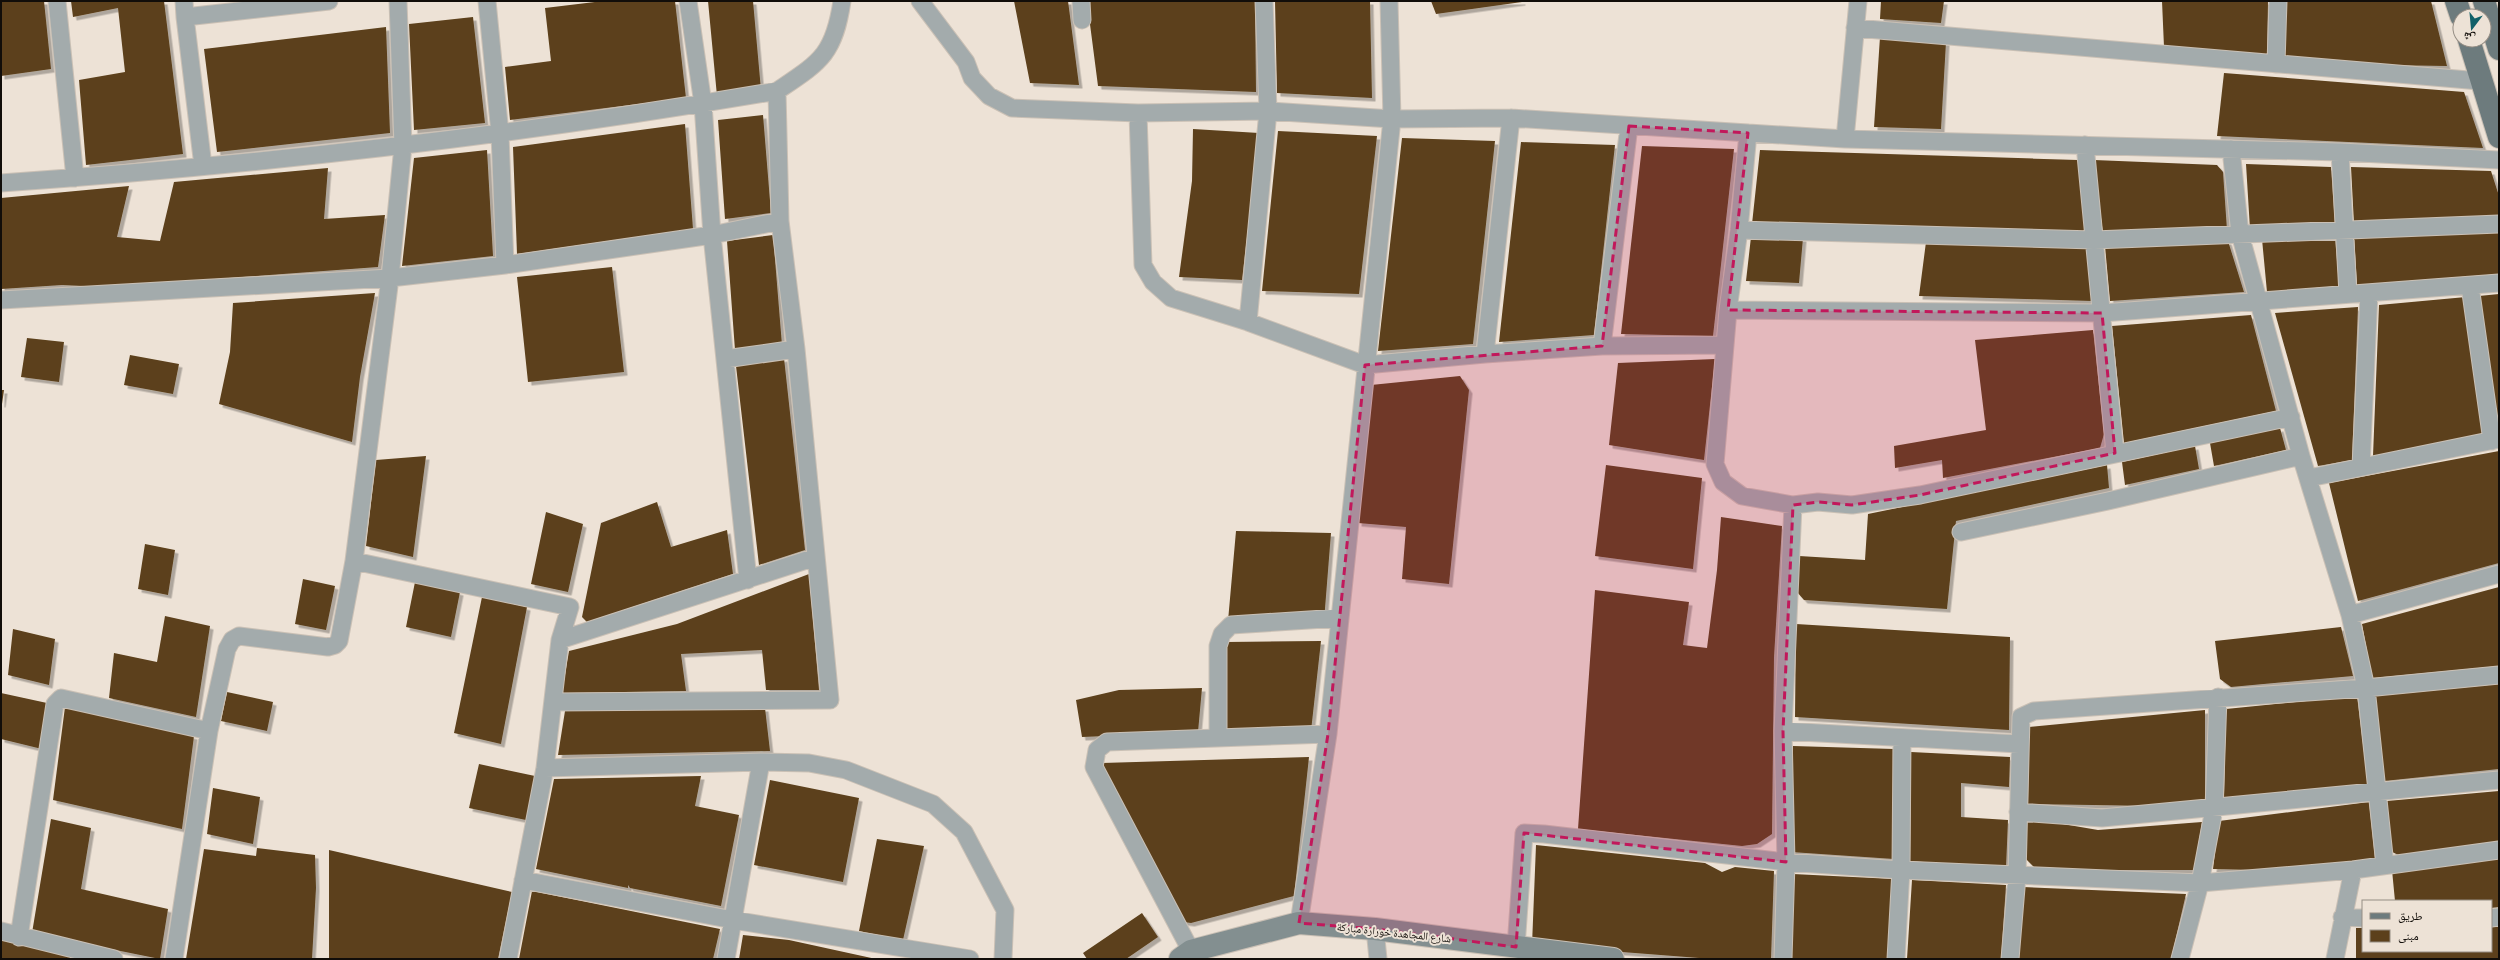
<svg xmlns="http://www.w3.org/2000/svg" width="2500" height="960" font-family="Manrope,'Noto Naskh Arabic',sans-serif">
<defs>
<filter id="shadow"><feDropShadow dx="3.5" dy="3.5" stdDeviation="0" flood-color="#0004"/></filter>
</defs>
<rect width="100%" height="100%" fill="#ede2d6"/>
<path fill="#5c401b" filter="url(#shadow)" d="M1 1H44L51 69 1 76Z
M71 1H164L183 154 86 165 79 80 125 72 118 8 73 17Z
M603 1H675L686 98 510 120 505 67 551 61 545 8Z
M708 1H753L761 90 717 96Z
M1014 1H1068L1079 85 1030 83Z
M1087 1H1255L1256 92 1098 86Z
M1275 1H1370L1372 98 1277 93Z
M1431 1H1522V2L1436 14Z
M1881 1H1944L1941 23 1880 19Z
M2162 1H2268L2267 56 2164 47Z
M2286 1H2431L2447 66 2384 65 2284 56Z
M473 17 485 123 414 130 409 24Z
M386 27 390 133 217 152 204 49Z
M1880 37 1946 42 1941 129 1874 127Z
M2224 73 2464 92 2483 148 2217 136Z
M763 115 771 213 725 219 718 120Z
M685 124 693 229 517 254 513 147Z
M1193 129 1259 133 1242 280 1179 277 1192 181Z
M1278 131 1377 136 1359 294 1262 291Z
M1402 138 1495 141 1473 344 1378 351Z
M1521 142 1615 145 1594 335 1499 342Z
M1642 146 1734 149 1713 336 1621 334Z
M487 150 493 256 402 266 414 158Z
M1760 150 2078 160 2086 234 1752 224Z
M2094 160 2217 165 2223 172 2227 230 2103 234Z
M2246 164 2331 167 2335 225 2250 229Z
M2351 167 2491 171 2499 196V218L2354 224Z
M328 168 324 219 385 215 378 267 106 287 62 285 1 289V198L129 186 117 237 160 241 174 182Z
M2499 231V274L2357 285 2354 235Z
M773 235 782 345 735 350 727 241Z
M2335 236 2339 286 2267 292 2262 239Z
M1751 237 1803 238 1799 283 1746 281Z
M2228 241 2244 292 2110 301 2105 246Z
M1926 242 2087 246 2092 301 1919 296Z
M612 267 624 372 528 382 517 277Z
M375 293 360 377 352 442 219 404 230 352 233 303Z
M2499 294V433L2479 296Z
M2466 297 2485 435 2373 456 2379 305Z
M2358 307 2352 460 2318 466 2275 313Z
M2251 315 2276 411 2124 443 2112 326Z
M2093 330 2104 434 2100 448 1943 478 1942 460 1895 468 1894 446 1986 430 1975 340Z
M27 338 64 342 59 382 21 377Z
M130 355 179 364 173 394 124 385Z
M784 358 805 550 759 565 736 366Z
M1715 359 1704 460 1609 445 1618 363Z
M1460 376 1469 390 1449 584 1402 579 1406 527 1358 523 1371 385Z
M1 390H4L2 404H1Z
M2280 428 2286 450 2214 466 2210 443Z
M2195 446 2199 469 2125 485 2122 462Z
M2499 451V563L2358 601 2329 483Z
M426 456 413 557 366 546 376 460Z
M1606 465 1702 478 1693 569 1595 556Z
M2107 465 2109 488 1956 521 1947 609 1804 600 1797 592 1799 556 1865 560 1868 514Z
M657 502 671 547 727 530 733 574 587 622 582 617 601 523Z
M546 512 583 524 568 592 531 584Z
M1721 517 1782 526 1774 657 1772 834 1757 844 1742 846 1578 829 1595 590 1689 602 1683 645 1707 648 1717 570Z
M1236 531 1331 533 1324 621H1228Z
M145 544 175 550 168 595 138 589Z
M809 574 819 690H766L762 650 681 654 686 691 562 693 569 651 677 624Z
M303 579 335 586 326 630 295 624Z
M415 582 460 592 451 637 406 627Z
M2499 587V666L2372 678 2362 624Z
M482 597 527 607 501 744 454 733Z
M165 616 210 626 196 717 109 698 114 653 157 662Z
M1796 624 2010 637 2009 730 1795 717Z
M2341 627 2353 676 2231 687 2220 679 2215 641Z
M13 629 55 639 49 685 8 675Z
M1321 641 1311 731 1220 733 1227 642Z
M2499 684V769L2384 781 2374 696Z
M1202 688 1198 732 1082 737 1076 700 1119 690Z
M227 692 273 702 267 731 221 721Z
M1 693 47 703 42 749 1 739Z
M2357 696 2368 785 2224 799 2226 709Z
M65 707 194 736 182 829 53 800Z
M765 708 770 751 558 755 565 711Z
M2205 710V800L2156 806 2028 804 2029 727Z
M1793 746 1894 749V859L1791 852Z
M1911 752 2010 757 2009 787 1961 783V817L2008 820 2006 868 1910 861Z
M1309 757 1294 896 1191 923 1177 921 1100 772 1102 763Z
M479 764 535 776 526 820 469 808Z
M701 776 695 806 739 815 721 906 630 888 628 885V888L536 869 554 779Z
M770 780 859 798 843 882 754 865Z
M213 788 260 797 253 844 207 834Z
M2499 791V842L2401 856 2392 852 2387 801Z
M2369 802 2375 859 2260 870 2213 869 2219 821Z
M51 819 91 828 81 889 168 909 160 959 32 933Z
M2027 821 2057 823 2098 830 2202 822 2194 870H2099L2034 867 2025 858Z
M877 839 924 846 903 940 859 931Z
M1536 845 1705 863 1722 872 1735 867 1774 871 1771 959H1712L1532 945Z
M257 848 315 855 316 888 312 959H186L204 849 256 856Z
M329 850 512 892 498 959H329Z
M2499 857V907L2491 908V901H2395L2392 870Z
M1793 874 1893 879 1889 959H1790Z
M1912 880 2006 885 2001 959H1907Z
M2023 887 2186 894 2171 959H2019Z
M532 891 720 929 713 959H519Z
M1142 913 1158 937 1126 959H1087L1083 953Z
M2491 927H2499V959H2356V928H2363V951H2491Z
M743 935 789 940 876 959H739Z
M1 939 86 959H1Z"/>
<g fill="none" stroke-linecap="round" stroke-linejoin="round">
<g stroke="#cac0b5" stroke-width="19">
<path id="street" d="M57 1 75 178
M184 1 185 17 329 1
M487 1 500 134 505 265
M688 1 703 104 712 235 748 580
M920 1 966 62 972 78 989 96 1012 108 1138 113 1268 111 1392 119 1511 118 1845 139 2340 152 2499 160
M1081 1 1082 20
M185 17 203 166
M1855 28 2480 81
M2276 64 2278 1
M1138 113 1143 265 1153 282 1171 298 1248 322 1365 365 1485 354 1602 346 1629 126
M1748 133 1739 230 1728 310 2102 313 2499 283
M1845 139 1858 1
M2085 145 2115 453
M2231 149 2240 234 2301 456 2350 615 2366 688 2385 865
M2340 152 2348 294
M1 183C261 165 520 135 777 91
M1739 230 2094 240 2499 224
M2470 286 2492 441
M1 300 390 278 505 265 712 235 780 221
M1728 310 1715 464 1723 482 1742 496 1793 505
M1248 322 1268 111 1264 1
M1602 346 1725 345
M1485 354 1511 118
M725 359 796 349
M2361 467 2369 293
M2309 478 2499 439
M1961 532 2108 501 2301 456
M354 561 570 607 560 640 545 768 508 959
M2350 615 2499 574
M560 640 816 557
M553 702 830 700 796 349 780 221 777 91C820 62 834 55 842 1
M1783 731 2019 744
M1218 738V646L1222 634 1231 625 1340 618
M545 768 761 762 809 763 846 770 933 804 964 832 1005 910 1003 959
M2018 812 2102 818 2499 780
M523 880 733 920 970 959
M2342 917 2363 918
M2491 918 2499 917
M1299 923 1328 734 1392 119 1389 1
M1375 929 1378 959
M1 931 114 959
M19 937 55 704 61 698 209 731
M1516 947 1524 833 1544 834 1786 862 1901 870 2200 883 2353 870 2499 850
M1191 951 1094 767 1097 750 1107 742 1328 734
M174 959 209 731 227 649 232 640 239 636 328 647 335 645 339 641 354 561 390 278 403 146 398 1
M726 959 761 762
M1783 959 1786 862 1783 731 1793 505 1818 502 1852 505 1920 495 2291 417
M1896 959 1901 870 1902 738
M2010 959 2017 876 2021 717 2034 711 2366 688 2499 675
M2180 959 2200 883 2214 809 2218 697
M2335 959 2353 870"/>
</g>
<g stroke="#cac0b5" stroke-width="24">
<path id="secondary" d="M1180 959 1191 951 1299 923 1375 929 1613 959"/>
</g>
<g stroke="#cac0b5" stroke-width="24">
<path id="primary" d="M2456 1 2461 16
M2484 1 2499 49
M2469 40 2499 137"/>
</g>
<use href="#street" stroke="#a3abac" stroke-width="17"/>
<use href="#secondary" stroke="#838f90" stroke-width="22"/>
<use href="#primary" stroke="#6d7b7d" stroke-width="22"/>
</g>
<path fill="#c2185b" fill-opacity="0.2" stroke="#c2185b" stroke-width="3" stroke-dasharray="8 5" stroke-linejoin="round" d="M1629 126 1748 133 1728 310 2102 313 2115 453 1920 495 1852 505 1818 502 1793 505 1783 731 1786 862 1524 833 1516 947 1375 929 1299 923 1328 734 1365 365 1602 346Z"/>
<g text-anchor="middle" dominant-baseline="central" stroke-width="4" stroke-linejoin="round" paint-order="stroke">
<g font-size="11" fill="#110d09" stroke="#ede2d6">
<text transform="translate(1394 932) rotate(6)">شارع المجاهدة خورارة مباركة</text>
</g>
</g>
<rect width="2500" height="960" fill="none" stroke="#110d09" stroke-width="4"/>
<rect x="2362" y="900" width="130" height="52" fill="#ede2d6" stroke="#958d84"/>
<rect x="2370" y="913" width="20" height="6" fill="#6d7b7d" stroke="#958d84"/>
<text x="2398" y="920" font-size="12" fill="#110d09">طريق</text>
<rect x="2370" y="930" width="20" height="12" fill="#5c401b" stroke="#958d84"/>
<text x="2398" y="940" font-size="12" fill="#110d09">مبنى</text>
<g transform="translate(2472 28) rotate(196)"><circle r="19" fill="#ede2d6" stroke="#958d84"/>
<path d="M0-3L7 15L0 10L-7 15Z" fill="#126169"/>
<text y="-6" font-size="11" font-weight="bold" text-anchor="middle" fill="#110d09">ش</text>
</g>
</svg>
